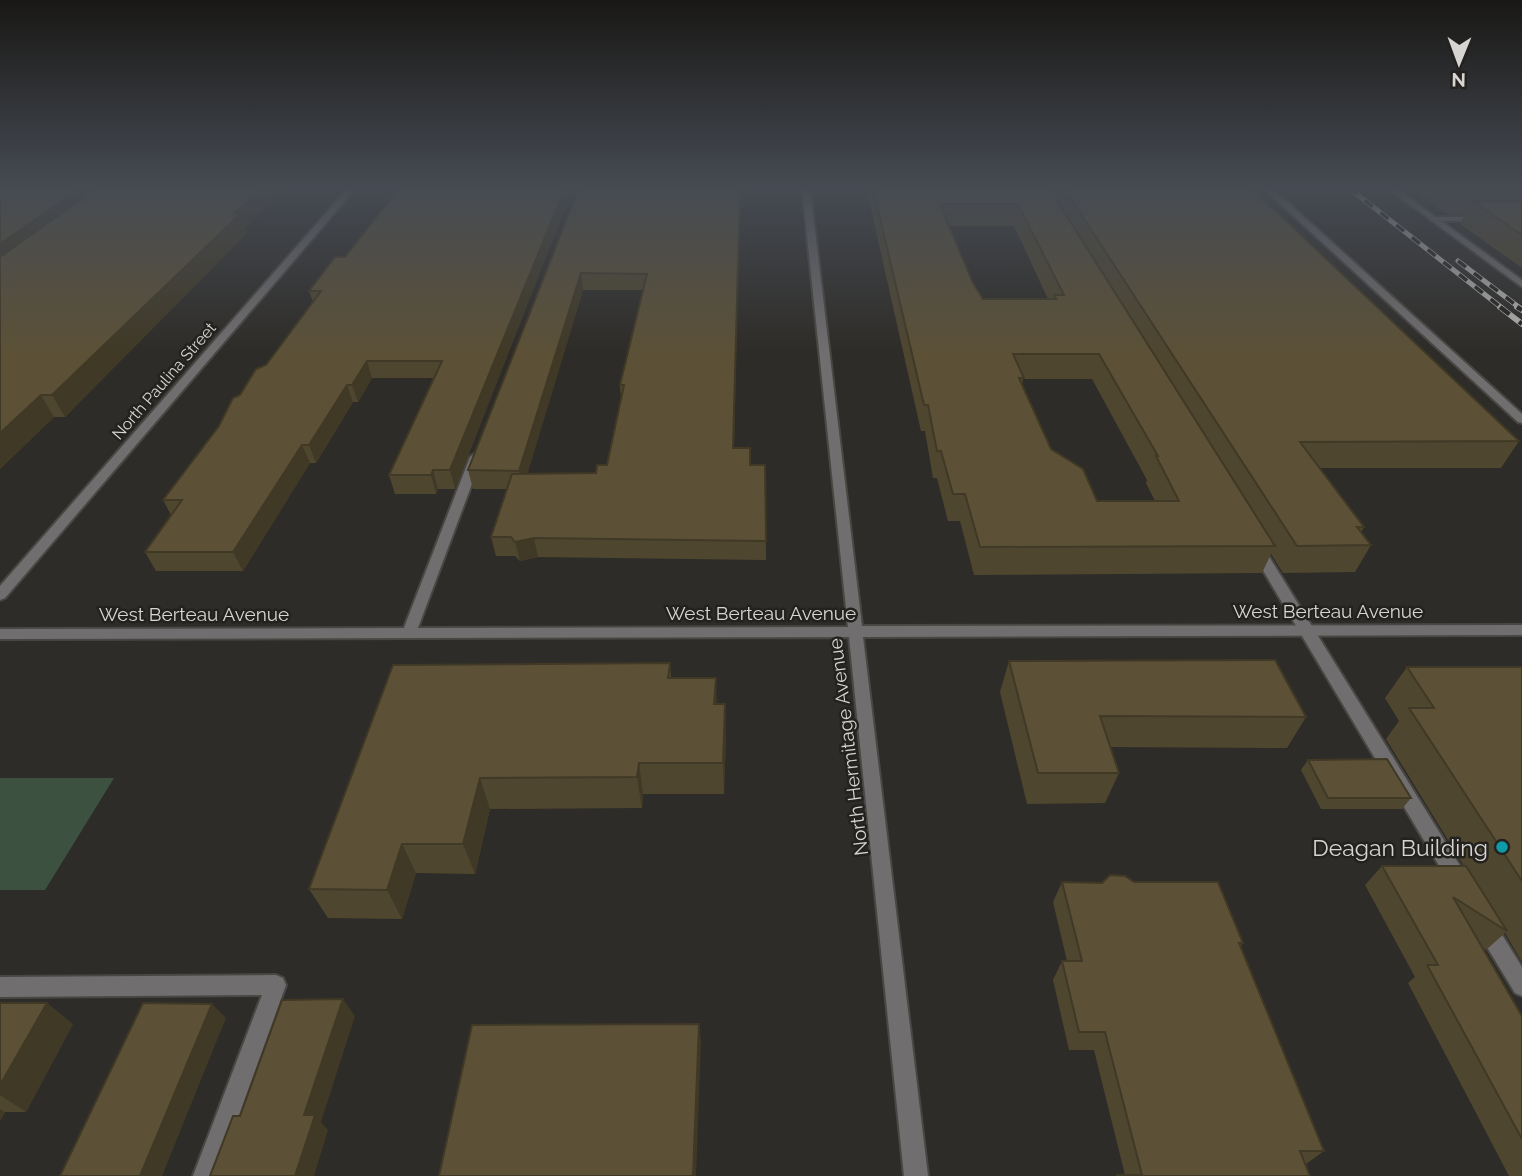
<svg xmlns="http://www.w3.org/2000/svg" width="1522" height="1176" font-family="Raleway,sans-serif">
<rect width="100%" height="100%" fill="#2e2c28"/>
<path fill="#3d5141" d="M0 778H114L45 890H0Z"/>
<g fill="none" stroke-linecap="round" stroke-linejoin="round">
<g stroke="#494743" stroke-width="4">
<path id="lane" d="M1431 217H1479L1483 219 1479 221H1431Z
M476 453 482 457 416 633 414 637H404L402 633 470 457Z
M1256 543 1263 547 1467 877 1469 883 1467 889 1460 892 1453 889 1249 547Z
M1486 918 1493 920 1522 967V996L1515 993 1479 934 1476 927 1479 920Z
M276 975 283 978 286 985 217 1176H193L262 995 0 997V977Z"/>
</g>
<g stroke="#494743" stroke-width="4">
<path id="street" d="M348 188H356L5 598 0 600V586Z
M802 188H810L862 626 1522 625V635L863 637 928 1176H904L849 637 0 639V629L848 627Z
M1263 188H1272L1522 414V423L1518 422Z
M1387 188H1396L1522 280V287Z"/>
</g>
<use href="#lane" fill="#716e6f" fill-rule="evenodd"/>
<use href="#street" fill="#716e6f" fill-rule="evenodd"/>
<g stroke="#bab8b5" stroke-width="5">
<path id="rail-far1" d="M1349 188 1502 308
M1458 261 1520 308"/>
</g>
<g stroke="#bab8b5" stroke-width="6">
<path id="rail" d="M1500 307 1522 324
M1517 307 1522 310"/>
</g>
<use href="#rail-far1" stroke="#24221f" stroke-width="3.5" stroke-dasharray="10" stroke-linecap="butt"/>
<use href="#rail" stroke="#24221f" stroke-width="4.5" stroke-dasharray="12" stroke-linecap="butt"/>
</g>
<path fill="#4f462f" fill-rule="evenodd" d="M0 188 245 228 247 233 65 417H54L0 469Z
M399 188H573L455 489H438L436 494H395L389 475 434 378H372L358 402H353L316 463H310L243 571H156L145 552 171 515 163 500 219 426 240 395 266 365 313 302 309 291 345 257Z
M579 188H740L734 448 750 465H765L766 560 538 557 520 561 515 556H496L491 537 507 489H473L468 470ZM583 290H643L620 385 621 398 607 465 596 473 527 474Z
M869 188H1251L1519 441 1501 468H1320L1364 527 1361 532 1371 545 1355 572 1283 573 1271 554 1262 573 974 575 960 521H948L937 478H933L925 431H921L868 196ZM949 226H1014L1048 299H983L973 283ZM1023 379H1092L1147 480 1146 483 1155 501H1097L1051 449 1022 385Z
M1410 188H1522V268L1460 224 1465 215 1447 214Z
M1009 661 1306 717 1287 748 1110 747 1119 773 1105 803 1027 804 1000 692Z
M670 663 671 678 717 704 726 735 724 794H643L642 808 490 809 475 874 416 873 402 919 328 918 309 889 393 665Z
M1407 667H1522V962L1505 933 1486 950 1482 947 1522 1016V1176H1509L1408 983 1415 977 1365 885 1382 866H1464L1386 739 1399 721 1385 698Z
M1308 760 1411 798 1402 809H1321L1301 770Z
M1062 882H1134L1243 943 1240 947 1324 1151 1306 1164 1310 1176H1116L1117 1175H1125L1094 1050H1069L1053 980 1062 961H1067L1053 902Z
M0 1003 73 1024 26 1112H5L0 1121Z"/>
<path fill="#403926" d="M81 188H113L0 271V244Z
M261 188H285L245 228 247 233 65 417 52 395Z
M565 188H573L455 489 450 470Z
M740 188 733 467V448Z
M581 273 583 290 523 489 519 471Z
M367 361 372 378 358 402 352 385Z
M347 385 353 402 316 463 309 445Z
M41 395 54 417 0 469V433Z
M302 445 310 463 243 571 233 552Z
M433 470 438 489 436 494 431 475Z
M534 538 538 557 520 561 515 542Z
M716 678 717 710 714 704Z
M725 704 726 735 724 794 723 763Z
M639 763 643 794 642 808 637 777Z
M480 778 490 809 475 874 463 844Z
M402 844 416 873 402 919 387 890Z
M343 999 355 1016 321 1122 328 1130 314 1176H295L304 1115Z
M47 1003 73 1024 26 1112 0 1095V1085Z
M212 1004 226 1018 162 1176H140Z
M699 1024 701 1042 696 1176H693Z
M0 1109 5 1112 0 1121Z"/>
<path fill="#5c5137" stroke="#403926" stroke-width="2" fill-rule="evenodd" d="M0 188H81L0 244Z
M97 188H261L234 214H240L52 395H41L0 433V257Z
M399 188H565L450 470H433L431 475H389L442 361H367L352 385H347L309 445H302L233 552H145L182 500H163L219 426 233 398 240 395 256 369 266 365 321 291H309L335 257H345Z
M579 188H740L733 448H750V465H765L766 541 534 538 515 542 511 537H491L512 474 596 473 597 465H607L624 385H620L647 274 581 273 519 471 468 470Z
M873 188H1049L1275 546 980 547 965 494H953L941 451H937L928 405H924ZM942 204H1018L1064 295H1054L1056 299H983L973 283 941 207H944ZM1013 354H1099L1158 456H1156L1179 501H1097L1083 469 1051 449 1019 378H1024Z
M1064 188H1251L1519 441 1300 442 1364 527H1357L1371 545 1297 546Z
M1453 188H1522V192H1458Z
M1472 201H1522V235Z
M1275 660 1306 717 1100 716 1119 773H1038L1009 661Z
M670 663 668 678H716L714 704H725L723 763H639L637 777 480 778 463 844H402L387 890 309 889 393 665Z
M1407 667H1522V881L1409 708H1434Z
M1387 759 1411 798H1328L1308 760Z
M1382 866H1466L1507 931 1453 897 1522 1016V1139L1427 965H1438Z
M1110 875 1125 876 1134 882H1218L1243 943H1239L1324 1151H1300L1310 1176H1117V1175H1142L1105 1032H1079L1062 961H1082L1062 882 1102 883Z
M343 999 304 1115H315L295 1176H210L233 1116H240L282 1000Z
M0 1003H47L0 1085Z
M143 1003 212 1004 140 1176H60Z
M699 1024 693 1176H439L472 1025Z"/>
<linearGradient id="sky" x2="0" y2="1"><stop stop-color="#191816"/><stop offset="0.53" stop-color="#464b53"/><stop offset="1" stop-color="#464b53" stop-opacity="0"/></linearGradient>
<rect width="1522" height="353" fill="url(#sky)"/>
<circle fill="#0f9aa8" stroke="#24221f" stroke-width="2.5" cx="1502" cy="847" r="7"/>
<g text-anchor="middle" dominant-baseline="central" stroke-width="5" stroke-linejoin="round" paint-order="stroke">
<g font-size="16" fill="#d6d5d2" stroke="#24221f">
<text transform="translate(164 381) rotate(-49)">North Paulina Street</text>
</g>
<g font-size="19" fill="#d6d5d2" stroke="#24221f">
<text x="1328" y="611">West Berteau Avenue</text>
<text x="761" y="613">West Berteau Avenue</text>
<text x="194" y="614">West Berteau Avenue</text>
<text transform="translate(848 747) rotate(-97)">North Hermitage Avenue</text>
</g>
<g font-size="23" fill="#d6d5d2" stroke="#24221f" text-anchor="end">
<text x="1488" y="847">Deagan Building</text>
</g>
</g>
<g transform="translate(1459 63) rotate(181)" stroke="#24221f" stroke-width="5" paint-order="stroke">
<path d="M0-5L12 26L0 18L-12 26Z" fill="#d6d5d2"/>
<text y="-10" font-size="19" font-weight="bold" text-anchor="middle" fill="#d6d5d2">N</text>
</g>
</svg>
